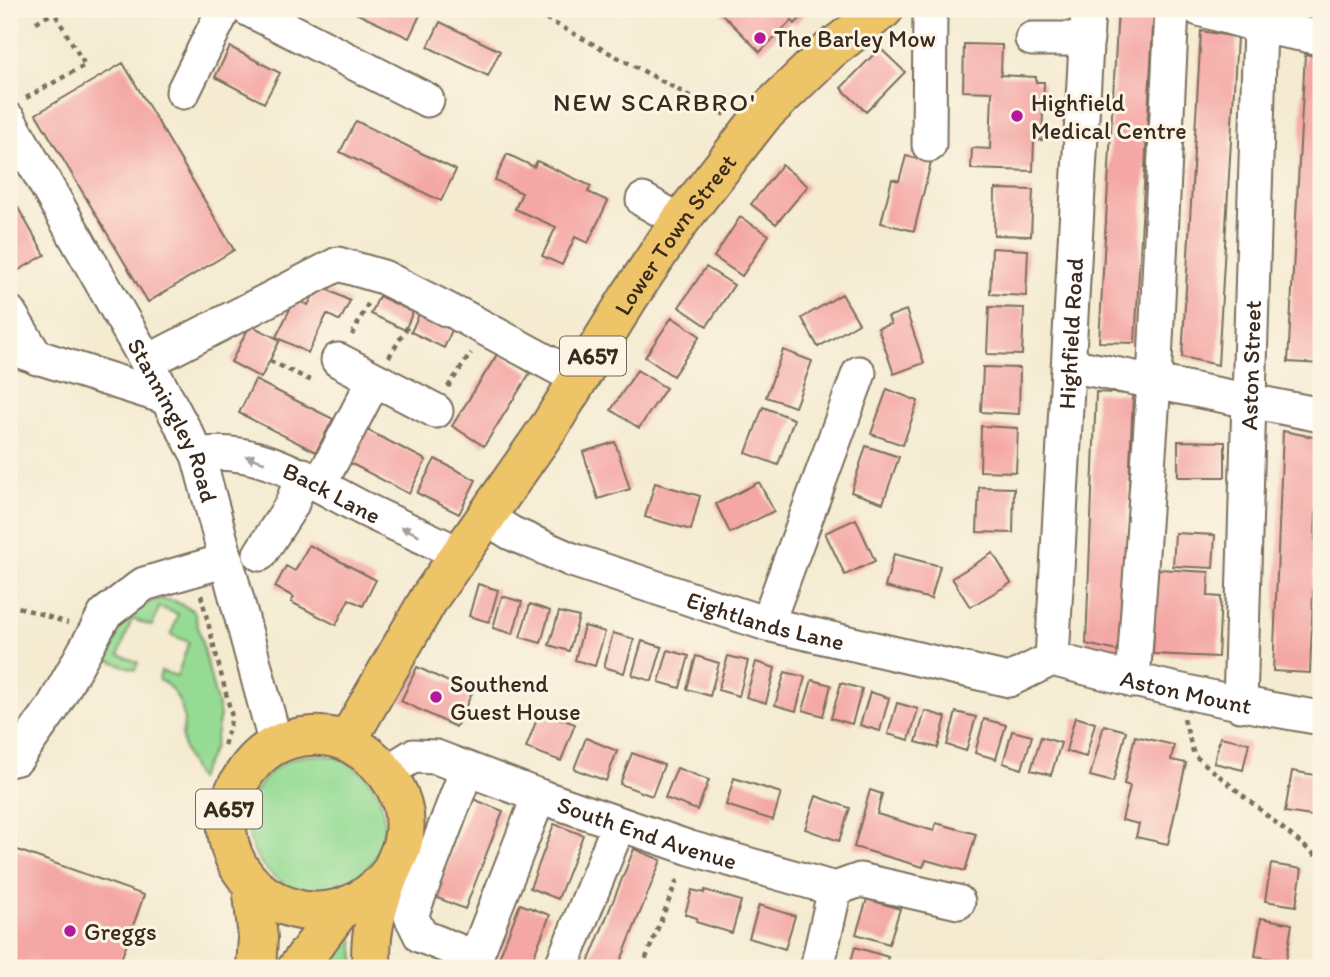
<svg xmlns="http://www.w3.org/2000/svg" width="1330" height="977" font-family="Itim,sans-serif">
<rect width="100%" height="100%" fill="#fcf5e5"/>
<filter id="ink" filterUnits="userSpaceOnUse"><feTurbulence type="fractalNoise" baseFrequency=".0143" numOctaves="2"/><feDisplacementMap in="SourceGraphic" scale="14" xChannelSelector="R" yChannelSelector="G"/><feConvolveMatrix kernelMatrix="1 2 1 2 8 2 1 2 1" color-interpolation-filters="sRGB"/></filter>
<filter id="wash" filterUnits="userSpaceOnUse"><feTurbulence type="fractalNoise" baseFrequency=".00686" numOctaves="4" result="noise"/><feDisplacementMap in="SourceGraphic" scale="28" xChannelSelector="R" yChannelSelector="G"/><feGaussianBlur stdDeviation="1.57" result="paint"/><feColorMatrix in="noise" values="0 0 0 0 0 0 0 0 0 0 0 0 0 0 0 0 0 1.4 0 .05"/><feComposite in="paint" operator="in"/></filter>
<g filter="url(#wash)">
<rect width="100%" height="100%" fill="#f4ebd1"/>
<path fill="#96db94" stroke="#688259" stroke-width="2" d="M159 599 175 601 194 611 220 715 214 747 198 779C191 766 184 753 182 738 182 732 184 726 184 721 183 705 174 686 159 680L161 671 177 676 189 642 171 635 178 614 159 607 152 626 132 619 119 655 138 662 135 670 95 655C114 628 127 609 159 599Z
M248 823a68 68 0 1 1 136 0a68 68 0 1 1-136 0Z
M348 931H352L356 968H313Z"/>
<g id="blocks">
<path fill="#f4a7a5" d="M347 9H412L421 13 409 38Z
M725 9H810L795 24 792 20 760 52 721 13Z
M1118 9 1154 10 1135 343 1099 342Z
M440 22 500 51 488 76 428 47Z
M1201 31 1237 37 1218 365 1182 357Z
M964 44 1002 45 1001 75 1036 77V82H1044L1042 140H1034L1033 171 971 169 972 148 990 149 992 92 963 91Z
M230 47 280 73 264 103 215 77Z
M880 48 905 72 866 112 841 88Z
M1305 54 1321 58V364L1288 362Z
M123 63 234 250 148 302 36 114Z
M356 121 456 170 441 201 340 152Z
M507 154 534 167 537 161 591 186 588 192 608 201 588 243 575 237 562 265 542 256 556 227 515 209 522 193 495 180Z
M906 156 931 162 914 231 881 223 892 179 899 181Z
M782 165 808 186 776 224 751 204Z
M995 189 1033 190 1031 236 994 235Z
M9 192 45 255 12 274 9 269Z
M740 217 769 235 742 276 714 257Z
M992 248 1028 250 1026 296 990 294Z
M706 267 734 285 707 326 679 307Z
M319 285 350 301 340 321 327 314 308 353 276 337 295 299 308 305Z
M842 294 859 323 818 347 802 318Z
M379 296 413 312 405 330 371 314Z
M989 307 1024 308 1022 355 987 354Z
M906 310 924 363 894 374 878 328 891 324 888 317Z
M419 314 452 330 444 348 411 332Z
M672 317 700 336 673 376 645 357Z
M250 325 280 340 261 378 231 362Z
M783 350 812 361 795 407 766 397Z
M498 353 530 373 484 446 452 426Z
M983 367 1020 368 1019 414 981 412Z
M637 370 666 388 639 428 611 410Z
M255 380 333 419 316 452 239 413Z
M887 389 918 401 903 445 871 434Z
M1096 392 1133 394 1122 652 1086 644Z
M763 407 794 419 778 465 746 453Z
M981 426 1018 428 1016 472 980 471Z
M367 430 426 460 409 494 350 463Z
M1283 431 1319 438 1310 673 1273 671Z
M1178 441 1225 442V477H1178Z
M615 442 630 489 598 499 583 452Z
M866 446 899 457 883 503 851 492Z
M435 459 476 480 459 514 417 493Z
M759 482 774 511 730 533 716 504Z
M655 483 700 496 691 530 645 517Z
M979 487 1014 488 1013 533 977 532Z
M856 519 875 561 845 575 825 533Z
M1175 533 1215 535 1213 568 1173 566Z
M309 545 376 580 363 606 349 599 336 625 291 602 294 597 275 587 286 566 295 571Z
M993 553 1011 583 970 607 952 578Z
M894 554 940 566 931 599 885 587Z
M1157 569 1209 572 1208 596 1221 597 1218 657 1153 654Z
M478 584 498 590 489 622 469 616Z
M502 596 522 602 513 634 493 628Z
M530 604 550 611 541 643 520 637Z
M559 612 579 617 569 651 549 645Z
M584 626 605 632 595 666 575 660Z
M613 633 634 639 624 673 604 667Z
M642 641 662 647 652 681 632 675Z
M668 650 689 656 680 688 659 682Z
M696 656 719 663 710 696 687 689Z
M728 656 748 661 739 696 718 690Z
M756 662 775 668 766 703 746 697Z
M417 667 472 693 456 727 401 701Z
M785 672 805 677 796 711 775 705Z
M812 680 831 685 823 716 803 710Z
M841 683 862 689 852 724 831 718Z
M870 692 889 698 880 731 860 725Z
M897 703 918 709 909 740 888 734Z
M540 711 575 724 561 761 526 748Z
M925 711 946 717 938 748 916 742Z
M956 712 976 717 966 751 947 745Z
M1075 717 1095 723 1086 757 1066 751Z
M984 719 1006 725 996 759 975 753Z
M1104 725 1126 731 1113 782 1090 776Z
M1012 731 1032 736 1022 769 1003 763Z
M1135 736 1174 745 1171 760 1186 763 1168 844 1136 837 1139 824 1122 820 1130 786 1124 784Z
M1041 737 1061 743 1051 775 1031 770Z
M1220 737 1249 743 1243 770 1214 763Z
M586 738 617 751 606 781 574 769Z
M632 753 664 765 652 796 620 784Z
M677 768 709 780 697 810 665 798Z
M1292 771 1321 776V797L1318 817 1285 812Z
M734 778 781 793 773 820 726 805Z
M870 790 882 794 877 814 934 831 936 823 976 834 965 871 926 860 923 867 854 847Z
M816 796 850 808 839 841 805 829Z
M473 799 503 811 465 909 435 897Z
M554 824 583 835 558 899 530 888Z
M9 847 144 895 118 968H9Z
M634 849 661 860 618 968H586Z
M1271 864 1302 869 1296 906 1265 901Z
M692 890 704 893 705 890 741 901 732 933 696 922 697 918 685 914Z
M867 899 900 909 889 944 856 934Z
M520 904 550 915 529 968H495Z
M759 905 795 916 785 949 749 938Z
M1261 918 1292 924 1286 961 1255 956Z
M855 947 888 957 885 968H849Z
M1097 961 1099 968H1074Z"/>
</g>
</g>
<g filter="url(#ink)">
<use href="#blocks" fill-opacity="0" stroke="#7c6e5d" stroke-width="2"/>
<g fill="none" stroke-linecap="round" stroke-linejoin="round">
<g stroke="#7c6e5d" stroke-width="37">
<g id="minor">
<path d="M248 9 427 100"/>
<path d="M1199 9 1260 26 1321 38"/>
<path d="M1032 39H1087"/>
<path d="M183 92 224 9"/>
<path id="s1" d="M9 120 147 362 198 455 276 745"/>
<path d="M929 145 930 9"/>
<path d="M643 200 680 221"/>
<path d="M9 312 37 358"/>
<path d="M460 315 579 379"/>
<path d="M9 348 165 397"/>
<path d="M338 360 436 411"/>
<path d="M147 362 338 264 383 277 448 310"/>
<path d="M1069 365 1321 415"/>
<path id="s2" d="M198 455C259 445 311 482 362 508 394 524 427 538 460 554"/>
<path d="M320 484 374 380"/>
<path id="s3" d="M487 518 511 533 572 560 767 624 1009 680 1052 659"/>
<path d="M260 554 291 506 303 475"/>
<path d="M767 624 859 373"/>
<path id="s4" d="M1052 659 1088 9"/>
<path id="s5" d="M1052 659C1141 683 1230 703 1321 718"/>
<path d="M1133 681 1154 382 1172 9"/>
<path id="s6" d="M1240 705 1260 26"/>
<path d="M9 760 17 758 52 709 105 614 144 584 227 560"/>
<path d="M467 769 411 916 421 936 469 955 479 949 539 796"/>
<path id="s7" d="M387 772 413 756 436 757 539 796 690 848 835 889 817 968"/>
<path d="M835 889 860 880 958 902"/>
<path d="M561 968 619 824"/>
</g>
</g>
<g stroke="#7c6e5d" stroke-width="42">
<g id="major">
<path id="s8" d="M347 741 430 597 551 424 629 297 680 221 762 116 830 50 884 9"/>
<path d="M252 885 258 938 256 968"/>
<path d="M297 968 341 909"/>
<path d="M372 968C368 936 377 905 389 876 394 864 400 854 403 841 411 800 388 765 353 745 330 731 295 734 272 747 257 756 248 767 240 781 186 868 313 968 390 873"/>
</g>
</g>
<path stroke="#7c6e5d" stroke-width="4.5" stroke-dasharray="5 5" stroke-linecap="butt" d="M528 9 725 115
M36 22 54 13
M26 98 85 65 52 9
M352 335 369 302
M389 357 410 323
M270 361 312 381
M448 387 471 353
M201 595 232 717 224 746
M9 604 68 623
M1184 719 1194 755 1321 860
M642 968 679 875"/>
<use href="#minor" stroke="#fff" stroke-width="33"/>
<use href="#major" stroke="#eec469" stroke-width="38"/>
</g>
<defs><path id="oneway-solid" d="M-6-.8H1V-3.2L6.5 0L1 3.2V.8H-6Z" transform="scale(1.75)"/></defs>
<g fill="#a79f9a">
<use href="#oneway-solid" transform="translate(255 459) rotate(-162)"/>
<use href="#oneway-solid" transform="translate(410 531) rotate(-155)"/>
</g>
</g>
<g fill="#b5179e" stroke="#fcf5e5" stroke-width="2.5">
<circle cx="760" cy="38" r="7"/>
<circle cx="1017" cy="116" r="7"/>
<circle cx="436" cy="697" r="7"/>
<circle cx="70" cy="931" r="7"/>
</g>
<g text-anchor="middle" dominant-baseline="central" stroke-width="6" stroke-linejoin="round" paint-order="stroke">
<g fill="#fcf5e5" stroke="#75675a" stroke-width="2">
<rect x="560" y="336.5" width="66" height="39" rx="5"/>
<rect x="196" y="789.5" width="66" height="39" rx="5"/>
</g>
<g font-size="23" font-weight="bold" fill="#3b2a1e">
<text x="593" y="356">A657</text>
<text x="229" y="809">A657</text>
</g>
<g font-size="24" fill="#3b2a1e" stroke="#fcf5e5" text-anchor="start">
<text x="774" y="38">The Barley Mow</text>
<text x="1031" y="102">Highfield<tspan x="1031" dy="28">Medical Centre</tspan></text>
<text x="450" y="683">Southend<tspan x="450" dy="28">Guest House</tspan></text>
<text x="84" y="931">Greggs</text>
</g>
<g font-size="24" fill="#3b2a1e" stroke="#fcf5e5">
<text stroke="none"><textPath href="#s8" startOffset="604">Lower Town Street</textPath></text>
<text stroke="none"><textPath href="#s4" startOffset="326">Highfield Road</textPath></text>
<text stroke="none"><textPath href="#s6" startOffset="340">Aston Street</textPath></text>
<text stroke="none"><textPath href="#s1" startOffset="343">Stanningley Road</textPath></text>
<text stroke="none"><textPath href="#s2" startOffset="142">Back Lane</textPath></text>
<text stroke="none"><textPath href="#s3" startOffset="298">Eightlands Lane</textPath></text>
<text stroke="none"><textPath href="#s5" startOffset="138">Aston Mount</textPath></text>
<text stroke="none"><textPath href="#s7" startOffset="278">South End Avenue</textPath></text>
</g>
<g font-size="26" letter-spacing="2" fill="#3b2a1e" stroke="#fcf5e5">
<text x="655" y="102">NEW SCARBRO'</text>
</g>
</g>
<rect width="1330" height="977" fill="none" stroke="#fcf5e5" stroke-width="35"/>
</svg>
